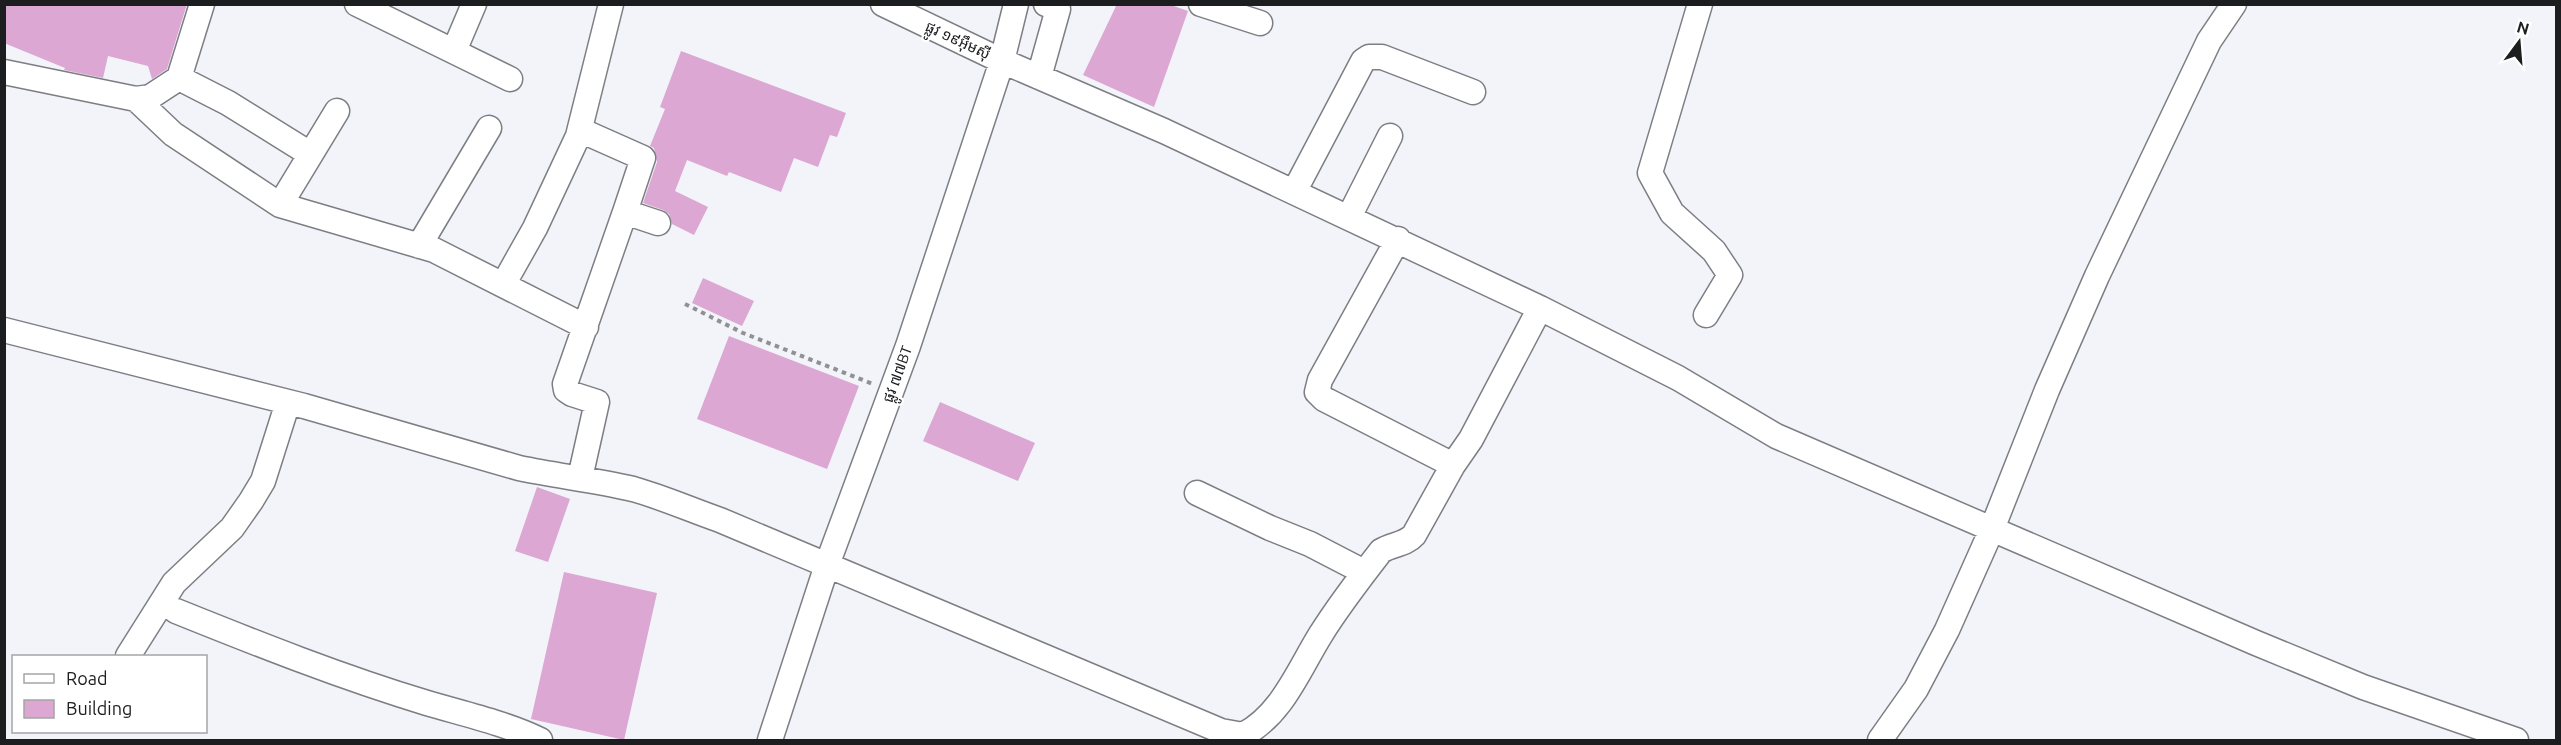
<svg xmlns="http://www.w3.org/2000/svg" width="2561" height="745" font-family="Ubuntu,'Noto Sans Khmer',sans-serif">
<rect width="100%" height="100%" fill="#f2f4fa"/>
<path fill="#dca7d3" d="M4 4H187L167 69 152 79 148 66 108 56 103 78 64 70 65 68 4 43Z
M1117 4H1168L1188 11 1154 107 1083 75Z
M681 51 846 113 837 137 830 135 818 167 794 158 781 192 729 172 727 176 687 160 675 191 708 207 694 235 672 224 669 214 663 210 643 203 657 162 654 148 650 146 665 109 660 107Z
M703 278 754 301 742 326 692 303Z
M729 336 859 386 827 469 697 419Z
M940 402 1035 443 1018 481 923 441Z
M537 487 570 499 548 562 515 551Z
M564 572 657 593 624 740 531 719Z"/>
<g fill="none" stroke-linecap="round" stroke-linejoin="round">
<g stroke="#7c7e83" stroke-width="27">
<path id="minor" d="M357 4 510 79
M883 4 1002 61 1164 131 1540 308 1678 378 1776 436 2256 643 2363 687 2516 740
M1201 4 1260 23
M1700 4 1650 173 1672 213 1714 251 1730 275 1706 315
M454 51 474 4
M4 72 136 99 150 97 179 78 228 103 310 154
M1039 77 1058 9 1046 4
M179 78 202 4
M136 99 173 134 280 205 434 250 586 327
M580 130 643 158 625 212 658 223
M1294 192 1363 61 1369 57H1382L1473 92
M280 205 337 111
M1349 217 1390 136
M1398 239 1320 380 1317 392 1324 399 1453 465
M419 246 489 128
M503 285 535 228 578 136 611 4
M4 330 304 406 519 468C557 476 595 480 633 489 662 497 691 510 720 520L1221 731 1243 735C1282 715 1299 669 1321 634 1339 605 1360 578 1381 551 1392 544 1405 545 1414 535L1453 465 1471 439 1540 308
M580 478 597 402 572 394 566 390 565 384 625 212
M1197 493 1270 528 1310 544 1364 572
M176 611C258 644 341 677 427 703 464 714 505 723 540 740
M128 656 174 583 232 528 251 501 263 481 288 402
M770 740 827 565 908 346 1002 61 1016 4
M1880 740 1916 689 1947 630 1992 529 2047 390 2097 276 2209 41 2234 4"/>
</g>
<path stroke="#909195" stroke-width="4" stroke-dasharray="4.5 4.5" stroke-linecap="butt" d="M685 304 743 333 873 384"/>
<use href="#minor" stroke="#fff" stroke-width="24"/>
</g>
<g text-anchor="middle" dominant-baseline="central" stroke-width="4.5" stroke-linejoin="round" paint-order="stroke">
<g font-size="15" fill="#1c1d1f" stroke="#fff">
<text transform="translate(958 40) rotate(25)">ផ្លូវ ១៩អ៊ឹមស៊ី</text>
<text transform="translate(897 374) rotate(-70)">ផ្លូវ ៧៧BT</text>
</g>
</g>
<rect width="2561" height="745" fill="none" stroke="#1c1d1f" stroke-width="12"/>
<rect x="12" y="655" width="195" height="78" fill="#ffffff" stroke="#a4a5a5" stroke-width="1.5"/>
<rect x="24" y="674" width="30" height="9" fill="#ffffff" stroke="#a4a5a5" stroke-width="1.5"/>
<text x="66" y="685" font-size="18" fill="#1c1d1f">Road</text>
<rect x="24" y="700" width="30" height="18" fill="#dca7d3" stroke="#a4a5a5" stroke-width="1.5"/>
<text x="66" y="715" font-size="18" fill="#1c1d1f">Building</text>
<g transform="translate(2519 42) rotate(16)" stroke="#ffffff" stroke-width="4.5" paint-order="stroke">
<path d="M0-4.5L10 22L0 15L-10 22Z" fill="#1c1d1f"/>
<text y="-9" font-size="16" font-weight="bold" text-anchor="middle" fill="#1c1d1f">N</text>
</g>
</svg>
